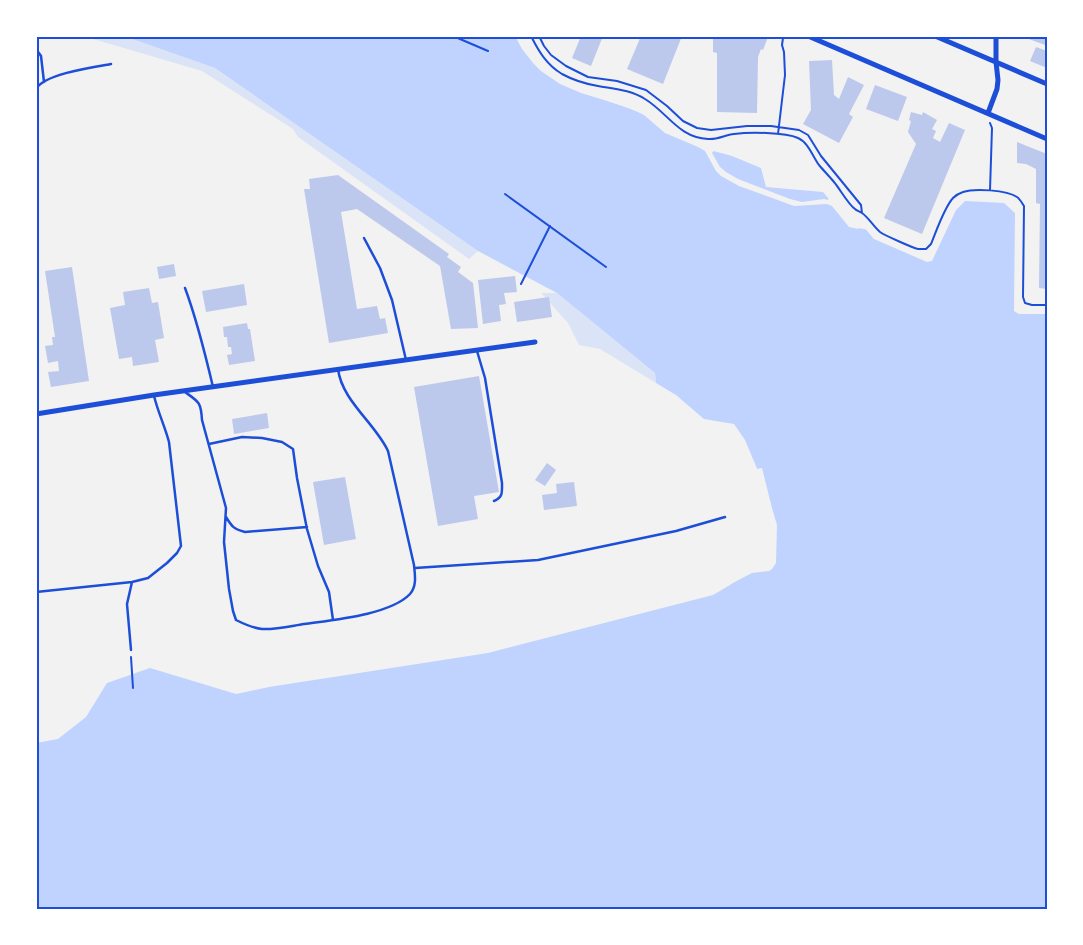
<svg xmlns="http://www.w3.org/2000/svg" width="1083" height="945" font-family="'Exo 2',sans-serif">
<rect width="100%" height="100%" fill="#f2f2f2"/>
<path fill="#dbe4f7" d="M83 36H125L215 68 478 251 469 259 298 137 293 129 202 71Z
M541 293H557L655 373 656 383 600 349 579 345 568 323Z"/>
<path fill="#bfd3fe" d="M124 36H517L538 68 571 88 642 113 669 134 706 149 732 156 761 168 766 187 823 192 853 227 874 231 917 252 934 245 965 194 1009 196 1022 208 1020 303 1029 309 1047 310V909H36V743L58 739 86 717 107 683 150 668 236 694 269 687 488 653 713 595 730 585 751 570 768 563 773 555 771 520 761 478 745 440 734 424 704 419 676 395 656 383 655 373 557 293 478 251 215 68Z"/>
<path fill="#f2f2f2" d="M515 36H520L540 66 572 86 643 111 670 131 706 147 715 149 712 153 720 167 726 172 738 179 790 199 802 202 824 199 828 200 829 197 822 190H824L854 225H857L859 229 849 227 832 206 827 204 794 206 739 186 721 176 716 171 705 151 698 147 665 133 644 115 627 107 581 93 560 84 541 71 533 63 522 49Z
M963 192 1010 194 1024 206 1022 302 1030 307H1047V314H1019L1014 311 1015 213 1004 203 965 201 956 210 932 261 927 262 874 239 863 226 875 228 917 249 933 243 949 204Z
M762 468 772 508 777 525 776 563 772 569 769 571 752 573 729 585 725 586 750 567 766 561 771 555 769 521 762 484 757 473V469Z"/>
<path fill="#bdc9ec" d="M581 36H603L591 66 572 58Z
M641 36H682L663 84 627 69Z
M709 36 768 37 763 50 761 49 758 57 757 113 717 112V53L713 52V39L709 38Z
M1030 36H1047V40L1045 45 1029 39Z
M1036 47 1047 51V68L1030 61Z
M832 60 834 95 839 99 848 77 864 85 849 114 853 117 839 143 803 124 811 110 809 61Z
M875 85 907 97 898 121 866 109Z
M911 112 922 115 923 112 937 120 932 129 936 131 933 138 940 142 949 123 965 130 922 234 884 218 916 144 908 132 911 121 909 120Z
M1017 142 1047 154V289L1039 288 1040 204 1036 203V169L1026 164 1017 163Z
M338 175 449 254 447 257 461 267 458 272 473 283 478 328 451 329 440 266 357 209 341 212 357 309 377 306 380 319 385 318 388 333 329 343 304 189H310L309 179Z
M174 264 176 276 159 279 157 267Z
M72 267 89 381 51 387 48 372 59 371 58 361 48 363 45 346 53 345 52 337H55L45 271Z
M515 276 517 292 504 293 506 304 499 305 501 321 483 324 478 280Z
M244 284 247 305 206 312 202 291Z
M149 288 152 303 158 302 164 338 155 340 159 362 133 366 132 357 119 359 110 308 125 305 123 292Z
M549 297 552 317 517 322 514 302Z
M247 323 248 329H250L255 361 229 365 227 355 232 354 231 347H228L227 337H224L223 327Z
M479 376 499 492 474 496 478 519 438 526 414 387Z
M267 413 269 428 234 434 232 419Z
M547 463 556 470 545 486 535 480Z
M345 477 356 539 324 545 313 482Z
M574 482 577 506 544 510 542 495 557 493 556 484Z"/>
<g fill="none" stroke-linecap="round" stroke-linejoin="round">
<path stroke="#1d4ed8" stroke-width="2" d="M453 36 488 51
M531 36C539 52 547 65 562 74 573 80 586 84 598 86 615 89 631 90 645 99 668 113 679 138 708 139 717 140 725 135 734 134 749 132 785 132 798 138 808 142 813 157 819 165 824 171 829 176 834 182 840 189 848 204 855 209 857 211 859 211 862 213 869 218 873 226 880 232 884 235 913 248 918 249 919 249 925 249 926 249L931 244C936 232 944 208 953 198 955 196 960 193 963 192 974 188 1007 190 1017 197 1020 199 1022 203 1024 206L1023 297 1025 303 1032 305H1047
M539 36 544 46 551 55 566 66 588 77 617 81 646 90 667 106 683 121 697 128 711 130 747 126H771L799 130 808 135 821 156 861 205 862 213
M778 134 785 75 784 52 782 45 783 38
M990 190 992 128 990 123
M505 194 606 267
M521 284 550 226
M131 657 133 688"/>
<path stroke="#1d4ed8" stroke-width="2.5" d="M36 49 41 56 44 82
M36 89C44 74 94 67 111 64
M364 238 380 268 392 300 406 360
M185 288C197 320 205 353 213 387
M477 351 485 378 502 483C502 493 503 497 494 501
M185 392C199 402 201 402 202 420L226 508 224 542 229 589 233 611 236 620C244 624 253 628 262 629 274 630 291 626 304 624 332 620 390 615 410 594 417 586 415 575 414 565L388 451C375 423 342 401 338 369
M209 444 242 437 262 438 282 442 293 449 297 478 307 529 318 566 329 592 333 620
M226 517C232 527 234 529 245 532L307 527
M415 568 538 560 676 531 725 517
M36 592 132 582 148 578 167 563 177 553 181 546 169 442C165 427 158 412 154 396
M131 650 127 604 132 582"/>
<path stroke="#1d4ed8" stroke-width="5" d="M808 36 1047 139
M935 36 1047 84
M988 113 997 89 998 80 996 62V36
M36 414 154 395 535 342"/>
</g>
<rect width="1083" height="945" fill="none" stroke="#ffffff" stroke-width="75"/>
<rect x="38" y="38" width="1008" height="870" fill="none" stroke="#1d4ed8" stroke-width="2"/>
</svg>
